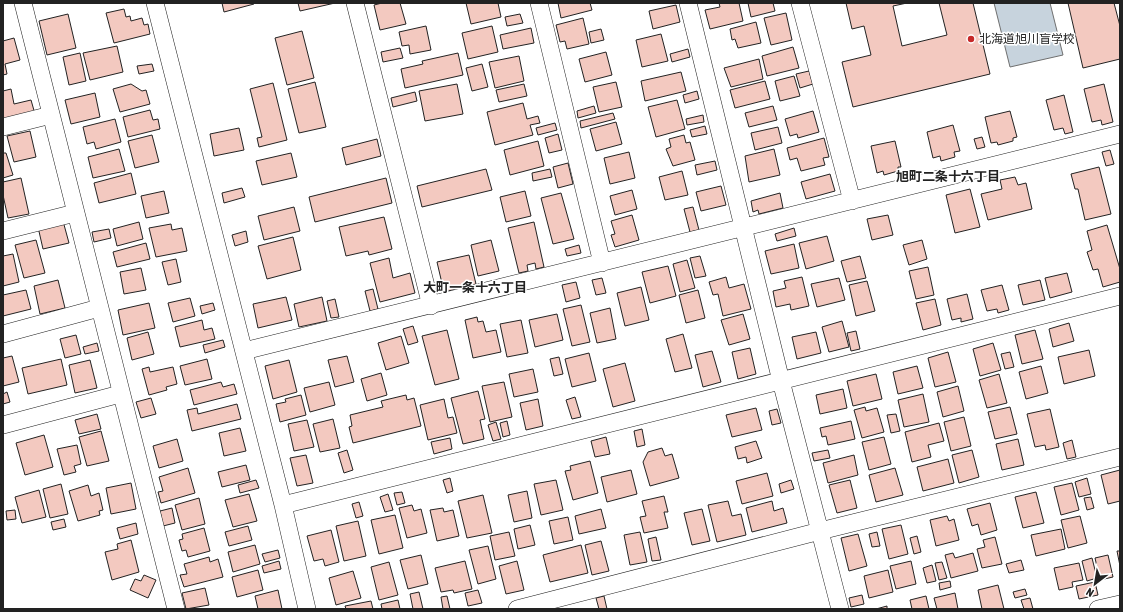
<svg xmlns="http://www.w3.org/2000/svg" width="1123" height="612" font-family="'Asap Condensed','Noto Sans JP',sans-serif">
<rect width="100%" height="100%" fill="#fff"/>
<path fill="#c7d3dd" stroke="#6f6f6f" d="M994 3H1050L1063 55 1010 67Z"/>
<path fill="#f3c9c0" stroke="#222" d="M222 3H254V4L224 12Z
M298 3H335L300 11Z
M382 3H400L406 24 380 30 374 5Z
M466 3H498L501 17 471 24Z
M558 3H590L592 10 561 18Z
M719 3H739L743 21 710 29 705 10 720 7Z
M748 3H773L775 11 751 17Z
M846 3H907L893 6 902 46 947 35 939 3H973L990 74 853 107 842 62 871 55 864 26 852 29Z
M1068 3H1114L1120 26V59L1083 68Z
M676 5 680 22 653 29 649 11Z
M124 9 126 17 130 16 131 21 142 18 144 25 148 24 150 34 114 43 106 13Z
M786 13 792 40 771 45 764 18Z
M68 14 76 48 47 55 39 21Z
M520 14 523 23 507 26 505 17Z
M583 18 589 44 567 49 565 41 560 42 556 25Z
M756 22 761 43 738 48 735 39 732 40 730 29Z
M426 26 431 50 410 54 409 45 402 46 399 32Z
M492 26 498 52 468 59 462 33Z
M531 28 534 43 503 49 500 35Z
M601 29 604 40 591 43 589 32Z
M302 31 314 78 287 85 275 38Z
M661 34 668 61 642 67 636 40Z
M14 38 20 60 5 64 7 74 3 75V41Z
M117 46 123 72 90 80 83 53Z
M793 47 799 68 767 76 762 56Z
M400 48 403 58 383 62 381 52Z
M688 49 690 57 672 62 670 54Z
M606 52 612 75 585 82 579 59Z
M80 53 86 81 69 85 63 57Z
M458 53 463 75 405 88 401 69 423 64 422 61Z
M519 56 524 81 495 88 489 62Z
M759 59 763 79 731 87 724 68Z
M152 64 154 71 139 74 137 66Z
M482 64 488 87 472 91 466 68Z
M809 71 813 84 800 88 796 74Z
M681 72 686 91 645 101 641 81Z
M794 76 800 96 780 101 775 81Z
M765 81 770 99 735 108 730 90Z
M315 82 326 127 299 133 288 89Z
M616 82 622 107 599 112 593 87Z
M273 83 287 140 259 147 257 138 262 137 250 89Z
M131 84 142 91 146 90 150 104 120 112 113 89Z
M457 84 463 114 425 121 419 91Z
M524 84 527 96 499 102 496 90Z
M1104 84 1113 122 1102 125 1101 120 1092 122 1084 89Z
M11 89 14 104 31 100 35 114 3 122V91Z
M697 91 699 99 685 103 683 95Z
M415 92 417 101 393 107 391 98Z
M95 93 100 117 71 124 65 100Z
M1064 95 1073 132 1065 134 1063 128 1054 130 1046 100Z
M677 100 685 129 656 137 648 107Z
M523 103 527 119 538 116 540 123 530 125 533 135 495 145 487 112Z
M594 106 596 113 578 118 577 111Z
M773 106 777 120 749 127 745 113Z
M150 110 153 120 158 119 160 129 128 137 123 117Z
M813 111 819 132 798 138 797 134 790 136 785 119Z
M1010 111 1017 137 1013 138V141L998 145 997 142 991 143 985 117Z
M613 113 615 119 581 128 580 121Z
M703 115 704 122 687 125 686 119Z
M115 119 121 142 96 149 94 142 87 144 83 127Z
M616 122 622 144 596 151 590 129Z
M555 123 557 130 538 135 536 128Z
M953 125 960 151 954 152 955 157 941 161 940 156 933 158 927 132Z
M705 126 707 134 692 137 690 130Z
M778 127 782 143 755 150 751 133Z
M239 128 244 150 214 156 210 134Z
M30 131 36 157 14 162 7 136Z
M558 134 562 150 549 153 545 138Z
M152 135 159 162 135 168 128 141Z
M684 135 686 143 690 142 695 160 673 166 666 149 671 147 669 139Z
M982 137 985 147 977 149 974 139Z
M824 138 829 157 823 158 825 165 801 171 797 158 790 160 787 148Z
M377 139 381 156 346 165 342 148Z
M538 141 544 166 510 175 504 150Z
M895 141 901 167H898V171L884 175 883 171 877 173 871 146Z
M119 149 125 171 93 178 88 157Z
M774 149 780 175 749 182 745 156Z
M1110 150 1114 164 1106 166 1102 152Z
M629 152 635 178 610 184 604 158Z
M3 153H6L13 175 3 178Z
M291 153 297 177 262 185 256 161Z
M715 161 717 170 697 175 695 165Z
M568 163 573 184 558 188 553 167Z
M1099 167 1111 214 1085 220 1078 189H1075L1071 174Z
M486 169 492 190 422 207 417 186Z
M550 169 552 177 533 181 532 173Z
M682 171 688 195 665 200 659 177Z
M131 173 136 194 99 203 94 183Z
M830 174 835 191 806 199 801 182Z
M1015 177 1018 185 1026 183 1032 209 988 220 981 194 1002 189 1000 180Z
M21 178 29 214 8 218 3 195V182Z
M386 178 392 203 315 222 309 197Z
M721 186 726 205 701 211 696 192Z
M242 188 245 197 224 203 222 193Z
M970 189 980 227 955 233 946 195Z
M632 190 637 209 615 215 610 196Z
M164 191 169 213 146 218 141 196Z
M525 191 531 216 506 222 500 197Z
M561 193 574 239 553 244 541 198Z
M780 193 783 208 759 214 758 210 753 212 751 201Z
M294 207 300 231 264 240 258 216Z
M693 207 699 230 690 232 684 209Z
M632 215 639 240 615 247 611 235 615 234 611 221Z
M888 215 893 235 872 240 867 219Z
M384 217 392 249 369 255 368 251 346 256 339 227Z
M63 221 69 243 43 249 38 227Z
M139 222 143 239 117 246 113 229Z
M534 222 544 267 536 269 535 263 527 265 528 271 519 273 508 228Z
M171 224 172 230 182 228 187 251 156 257 149 228Z
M1107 225 1120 269V282L1103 287 1098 269 1093 270 1087 252 1092 250 1087 231Z
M794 228 796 236 777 241 775 234Z
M109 229 111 238 94 242 92 232Z
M246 231 248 242 235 246 232 235Z
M827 236 834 261 806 269 799 243Z
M293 237 301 270 267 279 258 246Z
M36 240 45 273 24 278 15 245Z
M491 240 499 271 478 276 471 245Z
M922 240 927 259 909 265 903 245Z
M146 243 150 259 117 267 113 252Z
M794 244 799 268 771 274 765 251Z
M579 245 581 253 567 256 565 249Z
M13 254 19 282 3 286V256Z
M469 255 476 284 444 292 437 262Z
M700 256 706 276 695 278 690 258Z
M860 256 866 278 847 282 841 261Z
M389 258 393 278 410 273 415 293 380 302 370 263Z
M176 259 181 282 168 285 162 262Z
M687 260 695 288 680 292 673 264Z
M668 266 676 296 650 303 642 272Z
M928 267 934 295 916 299 909 271Z
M141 268 146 290 124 294 120 272Z
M1067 273 1072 292 1050 298 1045 278Z
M726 277 729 288 744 284 751 309 723 316 718 294 713 295 709 282Z
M802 277 809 306 791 310 790 304 776 307 773 291 786 288 784 281Z
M602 278 606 293 596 295 592 280Z
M839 278 845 300 817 307 811 284Z
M58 280 65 308 40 314 34 286Z
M1040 280 1045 300 1023 305 1018 285Z
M867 281 875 311 856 316 849 285Z
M576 282 580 298 566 302 562 285Z
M1002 285 1009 310 998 313 997 309 987 311 981 290Z
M641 287 649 320 625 326 617 293Z
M373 289 378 309 370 311 365 291Z
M26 290 31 309 3 316V295Z
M698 290 705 318 686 323 679 295Z
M967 294 973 319 961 322V318L952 320 947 299Z
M286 297 292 320 258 328 253 304Z
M322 297 327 321 299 327 294 304Z
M190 298 195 316 173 322 168 303Z
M335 299 339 317 331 318 327 301Z
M935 299 941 325 923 330 916 303Z
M149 303 155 328 123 335 118 310Z
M213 303 215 310 202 314 200 306Z
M581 305 590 342 572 346 563 309Z
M610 308 616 339 597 343 590 313Z
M557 314 563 340 535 347 529 320Z
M743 314 750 339 729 345 721 320Z
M477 317 478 322 483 321 486 332 496 330 501 352 473 358 465 320Z
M202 320 204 330 212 328 215 339 180 347 175 327Z
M521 320 528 353 507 357 500 324Z
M842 321 849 347 829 352 822 327Z
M1069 323 1074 341 1053 347 1049 329Z
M413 326 418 342 408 345 403 329Z
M447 330 459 379 435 385 422 336Z
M1035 330 1043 359 1022 364 1015 335Z
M856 331 860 349 851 351 847 333Z
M148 332 154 354 132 360 127 338Z
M816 332 821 353 797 359 792 337Z
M683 334 692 368 675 372 666 339Z
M76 335 81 354 65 358 60 339Z
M401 336 409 363 386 370 378 343Z
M223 340 225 347 205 353 203 345Z
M97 343 99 351 85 354 83 347Z
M993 343 1001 370 980 376 973 349Z
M750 348 756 374 738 379 732 352Z
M1089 350 1095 376 1064 384 1058 357Z
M712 351 721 382 703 387 695 355Z
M948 352 956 382 935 387 928 358Z
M1010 352 1014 367 1005 369 1001 354Z
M589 353 596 381 572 387 565 359Z
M12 356 19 382 3 386V358Z
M347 356 354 382 335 387 328 360Z
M559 357 563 374 554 376 550 359Z
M61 359 67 385 28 394 22 368Z
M207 359 212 379 185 385 180 366Z
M90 360 97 388 75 393 69 365Z
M289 360 297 392 273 399 265 366Z
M625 363 635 401 613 407 603 369Z
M917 366 923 388 898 394 893 372Z
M1041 366 1048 393 1026 399 1019 372Z
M149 367 150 372 173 367 177 384 166 387 167 390 149 395 142 369Z
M533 369 538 392 514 397 509 374Z
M381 373 387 395 367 401 361 379Z
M876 374 882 399 853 406 847 381Z
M999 374 1007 403 987 408 979 380Z
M221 382 223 387 234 384 237 394 194 405 190 390Z
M329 382 335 405 310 412 304 388Z
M504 382 512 417 490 422 482 386Z
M958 386 964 411 943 417 937 392Z
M843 389 847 408 820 414 816 395Z
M478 391 485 419 480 420 484 439 463 444 451 398Z
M7 392 10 402 3 404V394Z
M923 394 929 422 904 427 898 400Z
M301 395 306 415 280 422 276 404 286 402 285 399Z
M406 395 407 400 414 398 421 426 353 443 349 427 352 426 350 415 383 407 381 401Z
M575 397 581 417 572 419 566 400Z
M151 398 156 414 141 418 136 402Z
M444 399 448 418 453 417 457 433 428 440 420 405Z
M538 399 543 426 526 430 520 403Z
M237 404 241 419 192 431 187 410 197 408 198 414Z
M865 407 866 411 877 408 884 432 862 438 854 410Z
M1010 407 1017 434 995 439 988 412Z
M756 408 762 430 732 437 726 415Z
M777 409 781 423 772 425 769 411Z
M1050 409 1059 447 1046 450 1045 445 1035 447 1027 414Z
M97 414 101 429 79 434 75 420Z
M896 414 900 431 891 433 887 415Z
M964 417 971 446 951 451 944 422Z
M333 419 340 448 320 452 313 424Z
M307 420 314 447 294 451 288 424Z
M507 421 510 435 503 437 500 423Z
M851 421 855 439 828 445 826 436 822 437 820 428Z
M496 422 501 439 493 441 488 425Z
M939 423 944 441 928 445 931 457 912 462 905 432Z
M240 428 246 451 224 456 219 433Z
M642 429 645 445 637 447 634 431Z
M101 431 109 461 87 466 79 437Z
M44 435 53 467 25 475 16 443Z
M606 437 610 454 595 457 591 441Z
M884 437 891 464 869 470 862 442Z
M450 438 452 449 434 454 431 442Z
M177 439 183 461 159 468 153 446Z
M1018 439 1024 465 1002 470 996 444Z
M1072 440 1076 457 1067 459 1063 443Z
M756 441 762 458 747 463 746 457 738 459 735 447Z
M77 445 81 464 74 466 76 472 64 475 57 449Z
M662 448 665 456 672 454 679 478 650 486 643 462 648 452Z
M347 450 353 470 344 473 338 453Z
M828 450 830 458 814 461 812 453Z
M972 450 979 477 959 483 952 455Z
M306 455 313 483 297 486 290 458Z
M854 455 858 475 828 483 823 463Z
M948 459 954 483 923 491 917 467Z
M590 461 598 493 573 500 565 471 571 470 570 466Z
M246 465 250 480 222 487 218 472Z
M188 468 195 493 161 503 158 492 163 491 159 477Z
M895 468 903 495 876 502 869 475Z
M631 470 637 494 607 502 601 477Z
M1120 470V501L1108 504 1101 475Z
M767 473 773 496 742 504 736 481Z
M450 478 453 491 447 493 443 480Z
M1087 478 1091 494 1079 497 1075 482Z
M256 480 259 488 240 493 238 485Z
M556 480 563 510 541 515 534 484Z
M791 480 794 489 781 493 779 484Z
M850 480 857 508 837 513 829 485Z
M131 483 136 509 111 514 106 488Z
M1072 483 1079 510 1061 515 1054 487Z
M61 484 68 514 50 518 43 489Z
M88 485 91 496 99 493 103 510 99 511 100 515 78 521 69 491Z
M39 490 46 517 22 523 15 497Z
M527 491 532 518 514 522 508 495Z
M402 492 405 503 397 505 394 493Z
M1036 492 1044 523 1023 528 1015 497Z
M249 494 257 521 233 527 225 500Z
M388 494 393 510 385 512 380 497Z
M483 495 492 533 467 538 458 501Z
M664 496 668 512H664L668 528 644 533 640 517 646 516 642 501Z
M1091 497 1094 508 1087 510 1084 498Z
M199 498 205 524 182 530 175 505Z
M728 501 732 516 741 514 746 535 717 542 708 505Z
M772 501 774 511 783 508 787 523 752 532 746 508Z
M359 502 363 516 356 518 352 504Z
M990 503 997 530 981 535 978 524 972 526 967 509Z
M412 505 414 511 421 509 427 533 407 538 399 508Z
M172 508 175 523 163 526 160 511Z
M443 508 444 512 453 510 459 536 437 541 430 510Z
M601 509 606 528 579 534 575 516Z
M702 509 710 541 692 545 684 513Z
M15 510 16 519 7 520 6 511Z
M395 515 403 548 379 554 371 520Z
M947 516 949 521 954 519 959 540 936 546 930 520Z
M1080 516 1087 543 1068 548 1061 520Z
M568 517 573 540 554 544 549 521Z
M64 519 66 527 53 530 51 522Z
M358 521 366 556 344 561 336 526Z
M136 523 138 534 120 539 117 528Z
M530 525 535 545 518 549 514 529Z
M901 525 908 554 889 559 882 529Z
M248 526 252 540 229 546 225 532Z
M204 528 210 551 188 557 186 550 182 551 179 540 183 539 182 534Z
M1061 529 1065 549 1036 556 1031 535Z
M331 530 339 562 325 566 323 559 314 561 307 536Z
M509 532 515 556 495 560 490 536Z
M640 532 647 562 630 565 624 535Z
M877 532 880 546 872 547 869 534Z
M858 534 867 566 849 571 841 538Z
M917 536 921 552 914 554 910 538Z
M656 537 661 560 652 561 648 539Z
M995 537 1002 564 982 568 977 549 985 547 983 540Z
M131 540 139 572 112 580 105 552 118 549 117 544Z
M601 541 609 571 592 575 585 545Z
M255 545 260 564 233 572 228 552Z
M581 545 588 573 550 582 543 555Z
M488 546 496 579 478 584 469 550Z
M278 550 280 558 265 562 262 554Z
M1117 551H1120V566Z
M953 553 955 558 973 553 978 571 951 578 945 555Z
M421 555 428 584 408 589 400 560Z
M1108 555 1113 577 1100 580 1095 558Z
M209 557 210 562 218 559 223 577 184 587 180 575 187 574 184 564Z
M1092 558 1097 578 1087 581 1082 561Z
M1021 560 1024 570 1009 573 1006 564Z
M279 561 281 569 264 573 262 566Z
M465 561 472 589 454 593 453 590 441 592 435 568Z
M517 561 524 590 506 594 499 566Z
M911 561 916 584 896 589 890 566Z
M389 562 398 595 379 600 371 567Z
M942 562 947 578 939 580 935 563Z
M1079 563 1083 580 1072 582 1073 587 1059 590 1054 568Z
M932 565 936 581 927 583 923 568Z
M258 570 263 590 237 597 232 577Z
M888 570 893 592 869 598 864 576Z
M353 571 361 598 336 605 329 578Z
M144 575 156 580 148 598 130 590 135 579 141 581Z
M950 581 951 587 940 590 939 583Z
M1095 582 1098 595 1079 599 1076 586Z
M998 585 1004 609H982L978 590Z
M205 588 209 605 186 609 182 593Z
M1025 589 1027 595 1015 598 1013 592Z
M278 590 282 609H258L255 596Z
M478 590 482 603 468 606 465 593Z
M419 592 423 609H413L410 594Z
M955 593 958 609H937L934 598Z
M862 595 864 604 851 607 849 598Z
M447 596 450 609H443L441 597Z
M604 596 607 609H599L596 598Z
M926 596 929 609H912L910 600Z
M1030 598 1033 609H1024L1021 600Z
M398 600 400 609H382L381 604Z
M371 601 373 609H346L345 606Z
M887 606V609H876Z"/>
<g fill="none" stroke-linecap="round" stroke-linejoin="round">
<g stroke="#222" stroke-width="18">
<path id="minor" d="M23 3 176 609
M155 3 283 505 307 609
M355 3 431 306
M539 3 602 263
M688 3 781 381 840 609
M800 3 852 201
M3 127 51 115
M3 231 75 213
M3 334 99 308
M244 351 1120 134
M3 425 120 394
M283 505 1120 296
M517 609 820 531 1120 457
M1098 609 1120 604"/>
</g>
<use href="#minor" stroke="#fff" stroke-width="17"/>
</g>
<circle fill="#c62828" stroke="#fff" stroke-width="1.5" cx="971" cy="39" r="4"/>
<g text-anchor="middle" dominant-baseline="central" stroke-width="3" stroke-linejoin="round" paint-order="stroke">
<g font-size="12" fill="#222" stroke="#fff" text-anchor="start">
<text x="979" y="39">北海道旭川盲学校</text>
</g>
<g font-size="13" font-weight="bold" fill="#222" stroke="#fff">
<text x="948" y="176">旭町二条十六丁目</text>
<text x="475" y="287">大町一条十六丁目</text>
</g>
</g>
<rect width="1123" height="612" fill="none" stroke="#222222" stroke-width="8"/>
<g transform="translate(1095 584) rotate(211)" stroke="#ffffff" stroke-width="3" paint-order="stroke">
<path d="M0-3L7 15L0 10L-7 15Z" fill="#222222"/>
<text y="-6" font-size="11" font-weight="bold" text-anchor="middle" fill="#222222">N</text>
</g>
</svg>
